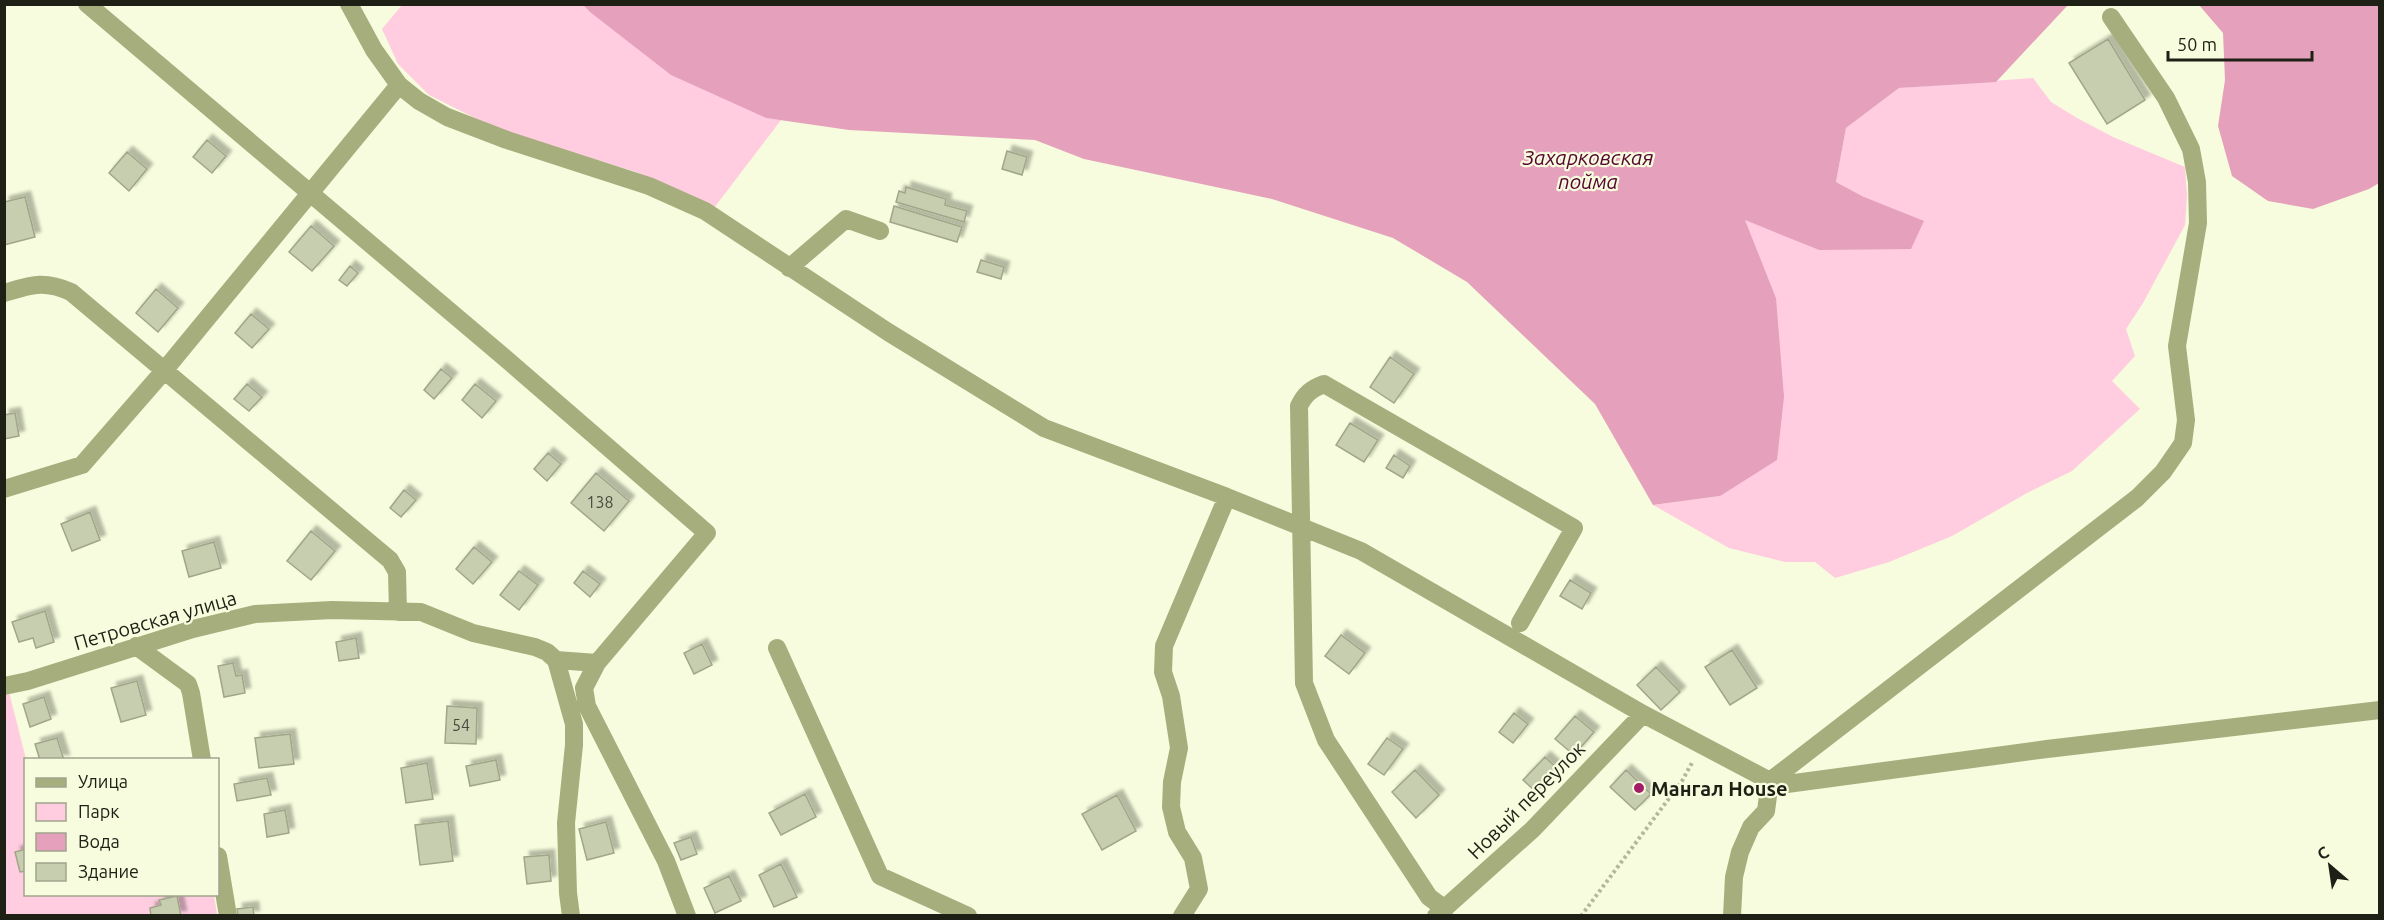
<svg xmlns="http://www.w3.org/2000/svg" width="2384" height="920" font-family="Ubuntu,sans-serif">
<defs>
<filter id="shadow"><feDropShadow dx="5.5" dy="-5.5" stdDeviation="1.5" flood-color="#0004"/></filter>
</defs>
<rect width="100%" height="100%" fill="#f6fcdd"/>
<path fill="#ffcce0" d="M402 5H583L590 12 766 118 781 120 714 208 636 172 499 130 429 95 398 64 382 29Z
M2033 78 2051 102 2077 118 2113 137 2185 167 2187 196 2185 225 2143 303 2126 329 2135 356 2112 381 2140 409 2072 471 2027 493 1952 536 1889 562 1835 578 1815 562H1785L1729 548 1653 505 1720 496 1776 298 1744 219 1819 250 1864 197 1836 182 1846 128 1899 88Z
M9 692 26 759V894L214 895 217 915 5 916 4 693Z"/>
<path fill="#e5a1bc" d="M583 5H2068L1996 82 1899 88 1846 128 1836 182 1864 197 1924 221 1911 249 1819 250 1745 220 1776 298 1784 397 1777 460 1720 496 1653 505 1595 404 1467 282 1393 238 1272 199 1084 159 1035 140 849 130 766 118 671 75 590 12Z
M2199 5H2379V183L2369 189 2313 209 2268 201 2232 176 2218 126 2225 80 2223 33Z"/>
<path fill="#c7cdaf" stroke="#a1a689" stroke-width="1.5" filter="url(#shadow)" d="M2108 39 2145 100 2107 124 2069 63Z
M207 140 226 156 212 173 193 157Z
M1007 151 1027 157 1022 175 1002 169Z
M127 152 147 169 129 191 109 173Z
M906 187 946 199 945 205 967 211 964 222 896 202 899 191 905 193Z
M25 197 35 237 4 245V202Z
M894 206 962 227 957 242 890 222Z
M311 226 334 246 312 271 289 252Z
M981 260 1004 267 1001 279 977 272Z
M350 266 358 273 347 286 339 280Z
M156 289 178 308 158 332 136 313Z
M251 314 269 329 252 348 235 333Z
M1390 357 1414 374 1394 403 1370 387Z
M441 369 452 378 434 399 424 390Z
M247 384 262 397 249 411 234 399Z
M475 384 496 401 482 418 462 400Z
M15 413 19 436 4 439V415Z
M1350 423 1378 440 1364 462 1336 445Z
M548 453 561 464 547 481 534 469Z
M1394 455 1410 466 1403 478 1386 468Z
M596 473 629 501 604 531 571 503Z
M404 490 416 500 401 517 390 508Z
M90 512 100 540 72 551 61 524Z
M311 531 335 551 311 580 287 561Z
M214 542 221 568 189 577 182 551Z
M474 547 492 562 473 584 456 569Z
M519 571 538 585 519 610 500 595Z
M583 571 600 584 590 597 574 583Z
M1570 580 1591 593 1582 609 1560 596Z
M45 611 54 642 36 648 33 638 19 642 12 622Z
M1341 635 1365 653 1349 674 1325 656Z
M356 638 359 658 339 661 336 642Z
M702 644 712 665 694 674 684 653Z
M1732 650 1757 688 1730 705 1705 667Z
M233 663 236 676 242 675 245 693 224 697 218 666Z
M1656 667 1680 692 1661 710 1637 685Z
M137 681 146 715 121 722 111 688Z
M44 697 51 719 30 727 23 704Z
M447 706 477 708 476 744 445 743Z
M1514 713 1528 724 1513 743 1499 732Z
M1575 716 1594 732 1574 755 1555 739Z
M290 734 294 764 259 768 255 738Z
M57 738 64 760H40L35 744Z
M1387 738 1403 749 1384 775 1368 764Z
M1545 757 1558 769 1536 792 1523 780Z
M496 760 500 780 470 786 466 766Z
M427 763 433 799 406 803 401 768Z
M1415 770 1439 795 1416 818 1392 792Z
M1626 770 1651 794 1635 810 1610 787Z
M267 778 271 795 237 801 234 784Z
M805 794 816 817 781 835 769 813Z
M1117 795 1136 831 1102 850 1082 814Z
M285 810 289 833 267 837 264 814Z
M448 821 453 861 420 865 415 825Z
M606 822 614 853 587 860 579 829Z
M691 837 697 854 681 860 674 843Z
M26 849V871L20 872 15 852Z
M549 855 551 881 527 884 524 857Z
M781 864 797 897 774 907 759 875Z
M729 876 741 901 715 913 704 888Z
M177 896 181 916H151L150 908 161 905 159 900Z
M253 907 254 916H238L237 909Z"/>
<g fill="none" stroke-linecap="round" stroke-linejoin="round">
<path stroke="#b2b79e" stroke-width="4" stroke-dasharray="3 3" stroke-linecap="butt" d="M1581 916 1682 781 1693 761"/>
<path stroke="#a6ae7e" stroke-width="18" d="M87 4 512 364 707 533 597 663 584 688 587 706 666 861 687 916
M349 4 374 50 399 85 419 101 447 117 507 140 649 186 705 211 888 332 1044 428 1227 497 1361 551 1643 714 1770 781 1787 784 2047 749 2380 710
M789 268 846 219 880 231
M4 293C32 285 43 280 71 292L390 560 397 572 398 612
M4 489 82 465 163 372 399 85
M136 646 188 684 191 693 202 760
M777 648 880 876 968 916
M556 660 597 663
M4 686 28 681 193 629 255 614 332 610 421 612 473 633 535 647 547 652 556 660 574 724V745L566 823 568 893 571 916
M218 856 228 916
M1445 909 1429 897 1326 740 1304 683 1299 406C1305 394 1311 389 1324 384L1574 528 1520 623
M1182 916 1199 889 1193 858 1177 832 1171 807 1172 782 1179 748 1171 696 1163 672 1164 646 1227 497
M1436 916 1533 829 1643 714
M1732 916 1734 877 1740 852 1751 827 1766 811 1770 781 2137 498 2163 472 2183 443 2186 420 2177 346 2198 223 2197 182 2191 149 2166 98 2111 17"/>
</g>
<circle fill="#a41c66" stroke="#f6fcdd" stroke-width="2" cx="1639" cy="788" r="6"/>
<g text-anchor="middle" dominant-baseline="central" stroke-width="4.5" stroke-linejoin="round" paint-order="stroke">
<g font-size="16" fill="#484b3c">
<text x="600" y="502">138</text>
<text x="461" y="725">54</text>
</g>
<g font-size="20" fill="#1e2015" stroke="#f6fcdd">
<text transform="translate(155 620) rotate(-16)">Петровская улица</text>
<text transform="translate(1526 800) rotate(-45)">Новый переулок</text>
</g>
<g font-size="20" font-weight="bold" fill="#1e2015" stroke="#f6fcdd" text-anchor="start">
<text x="1651" y="788">Мангал House</text>
</g>
<g font-size="21" font-style="italic" fill="#550532" stroke="#f6fcdd">
<text x="1588" y="157">Захарковская<tspan x="1588" dy="24">пойма</tspan></text>
</g>
</g>
<rect width="2384" height="920" fill="none" stroke="#1e2015" stroke-width="12"/>
<rect x="24" y="758" width="195" height="138" fill="#f6fcdd" stroke="#a0a48d" stroke-width="1.5"/>
<rect x="36" y="778" width="30" height="9" fill="#a6ae7e" stroke="#a0a48d" stroke-width="1.5"/>
<text x="78" y="788" font-size="18" fill="#1e2015">Улица</text>
<rect x="36" y="803" width="30" height="18" fill="#ffcce0" stroke="#a0a48d" stroke-width="1.5"/>
<text x="78" y="818" font-size="18" fill="#1e2015">Парк</text>
<rect x="36" y="833" width="30" height="18" fill="#e5a1bc" stroke="#a0a48d" stroke-width="1.5"/>
<text x="78" y="848" font-size="18" fill="#1e2015">Вода</text>
<rect x="36" y="863" width="30" height="18" fill="#c7cdaf" stroke="#a0a48d" stroke-width="1.5"/>
<text x="78" y="878" font-size="18" fill="#1e2015">Здание</text>
<g transform="translate(2330 866) rotate(331)" stroke="#f6fcdd" stroke-width="4.5" paint-order="stroke">
<path d="M0-4.5L10 22L0 15L-10 22Z" fill="#1e2015"/>
<text y="-9" font-size="16" font-weight="bold" text-anchor="middle" fill="#1e2015">С</text>
</g>
<path d="M2168 51v9h144v-9" fill="none" stroke="#1e2015" stroke-width="3"/>
<text x="2177" y="51" font-size="18" fill="#1e2015" stroke="#f6fcdd" stroke-width="4.5" paint-order="stroke">50 m</text>
</svg>
